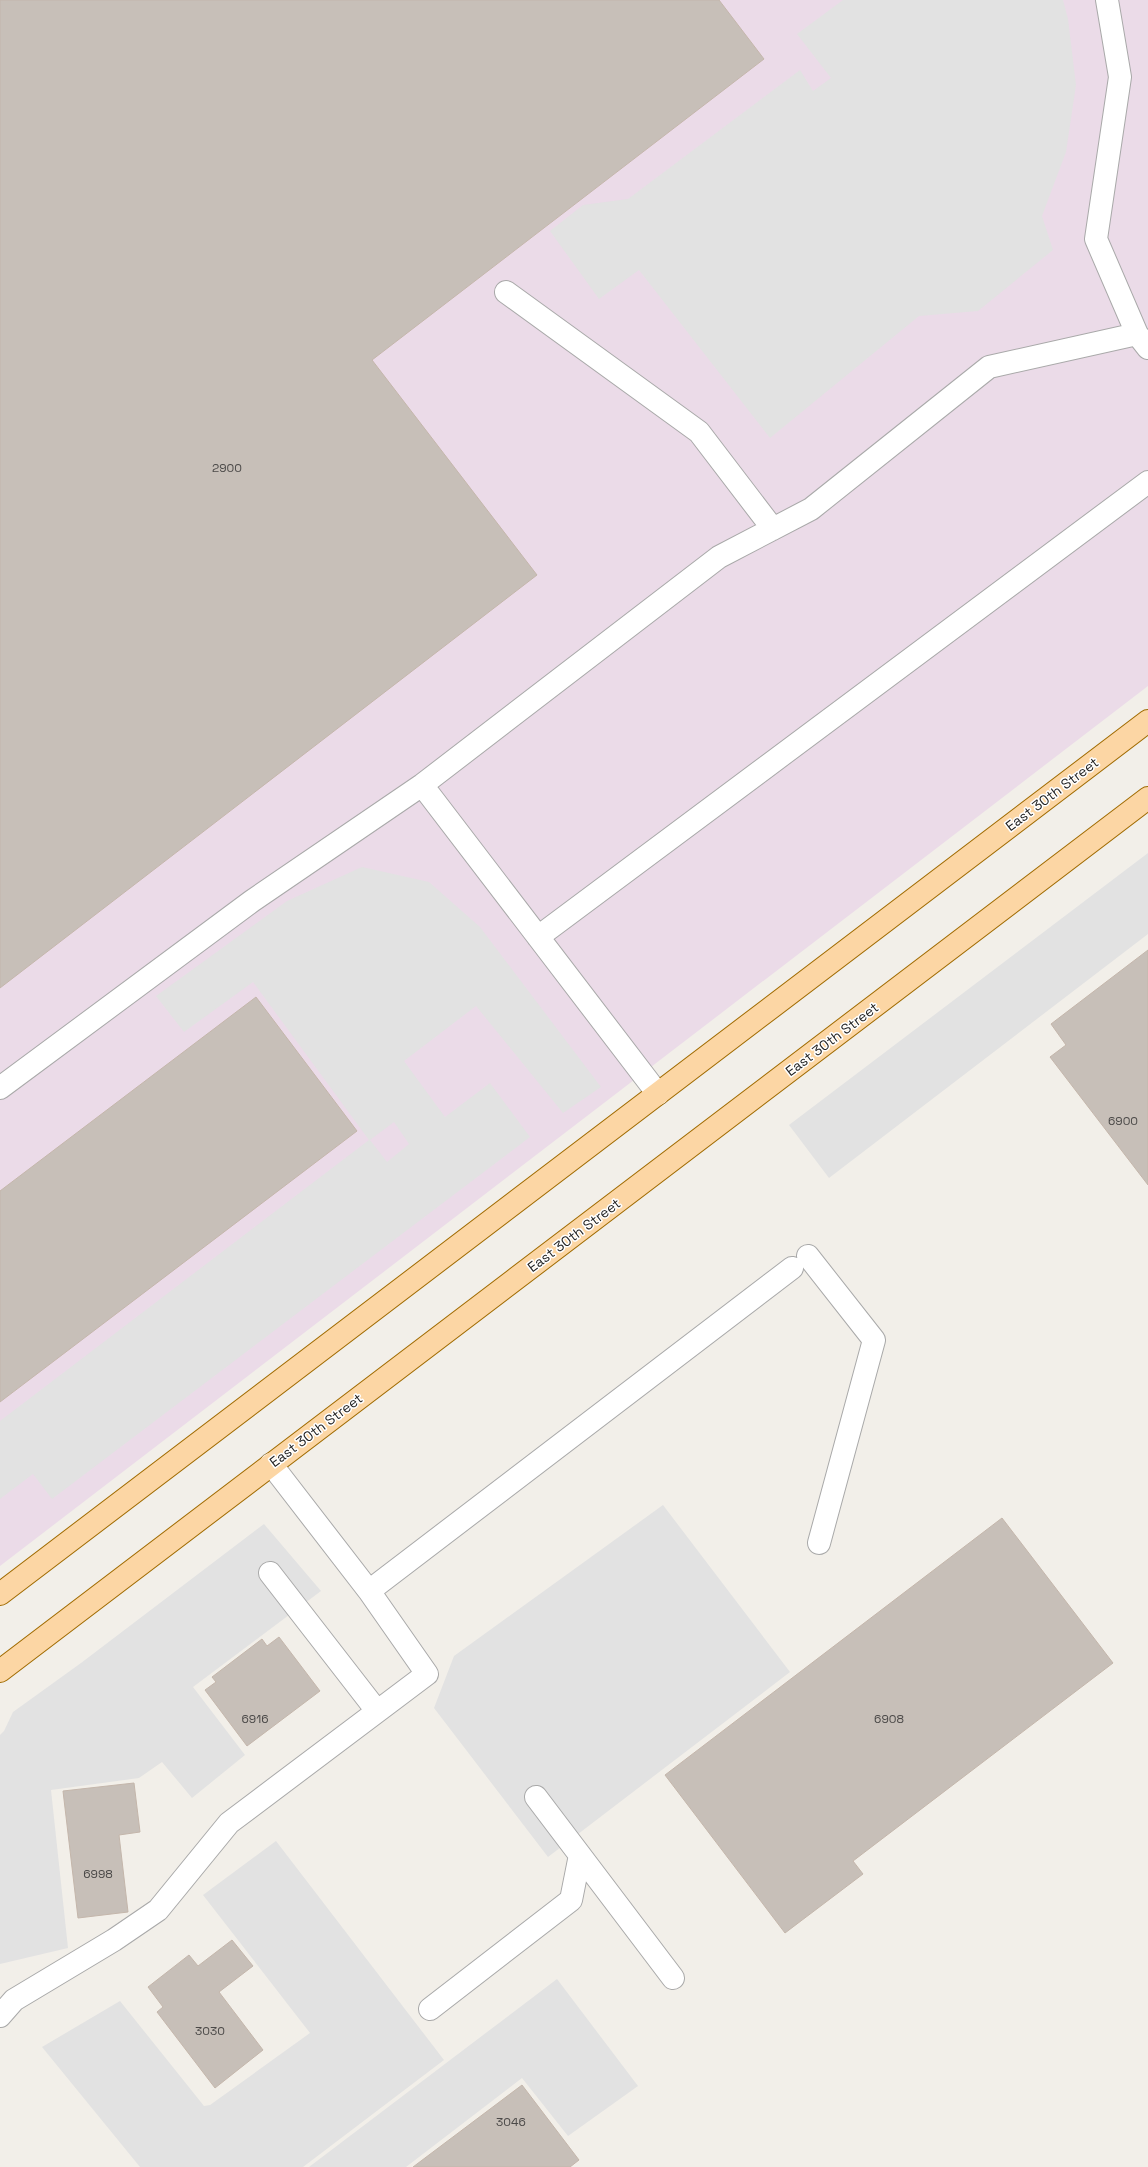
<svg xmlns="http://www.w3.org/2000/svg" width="1148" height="2167" font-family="'Space Grotesk',sans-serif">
<rect width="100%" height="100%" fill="#f2efe9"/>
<path fill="#ebdbe8" d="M0 0H1148V686L0 1566Z"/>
<path fill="#e2e2e2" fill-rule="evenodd" d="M843 0H1063L1068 19 1076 85 1066 152 1042 216 1053 250 978 311 919 316 770 438 639 270 599 299 550 231 583 205 628 199 800 70 813 91 831 78 797 34Z
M1148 853V934L829 1178 789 1125Z
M362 867 429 882 480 927 601 1087 563 1113 476 1006 404 1061 445 1117 490 1083 530 1137 52 1499 33 1474 0 1499V1421L369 1140 253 982 184 1032 156 996 287 901ZM394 1122 409 1144 387 1162 370 1140Z
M663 1505 790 1672 548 1857 434 1708 454 1656Z
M264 1524 321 1591 193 1687 245 1755 192 1798 162 1762 139 1778 51 1790 68 1948 0 1964V1735L4 1731 13 1712 81 1663Z
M276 1841 444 2060 303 2167H140L42 2047 120 2001 204 2106 210 2105 310 2033 203 1895Z
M557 1979 638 2086 568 2136 522 2078 406 2167H309Z"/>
<path fill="#c7bfb8" stroke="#c4b6ab" d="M0 0H719L764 59 372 360 537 575 0 988Z
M1148 950V1185L1050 1057 1066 1045 1051 1024Z
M256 997 357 1131 0 1402V1191Z
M1002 1518 1113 1663 853 1861 863 1874 785 1933 665 1775Z
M279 1637 320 1691 247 1746 205 1690 216 1682 212 1677 262 1639 267 1646Z
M134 1783 140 1832 119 1835 128 1912 78 1918 63 1791Z
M232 1940 253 1966 219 1992 263 2050 215 2088 157 2012 163 2007 148 1987 189 1955 198 1966Z
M522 2085 579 2160 570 2167H413Z"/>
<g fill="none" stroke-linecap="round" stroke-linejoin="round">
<g stroke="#a9a9a9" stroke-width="24">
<path id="minor" d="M1107 0 1120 77 1096 239 1137 334 1148 348
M506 292 699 432 773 529
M422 785 658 1094
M538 937 1148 482
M0 1088 252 901 422 785 719 557 811 509 989 367 1137 334
M808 1256 874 1340 819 1543
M271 1464 369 1591 792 1268
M270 1573 377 1711
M536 1797 673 1978
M430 2009 571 1900 580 1855
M0 2016 14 2000 114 1940 158 1910 229 1823 427 1674 369 1591"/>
</g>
<g stroke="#a06b00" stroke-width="24">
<path id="major" d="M0 1594 1148 721
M0 1671 1148 798"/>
</g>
<use href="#minor" stroke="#fff" stroke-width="22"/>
<use href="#major" stroke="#fcd6a4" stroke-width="22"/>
</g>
<g text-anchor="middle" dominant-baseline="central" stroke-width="3" stroke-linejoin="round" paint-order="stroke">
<g font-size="12" fill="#4b4948">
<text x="227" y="468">2900</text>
<text x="1123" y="1121">6900</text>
<text x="255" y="1719">6916</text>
<text x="889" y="1719">6908</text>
<text x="98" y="1874">6998</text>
<text x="210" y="2031">3030</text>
<text x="511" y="2122">3046</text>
</g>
<g font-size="14" fill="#222" stroke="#fff">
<text transform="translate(1052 794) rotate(-37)">East 30th Street</text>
<text transform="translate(832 1039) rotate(-37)">East 30th Street</text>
<text transform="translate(574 1235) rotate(-37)">East 30th Street</text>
<text transform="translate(316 1430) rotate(-37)">East 30th Street</text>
</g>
</g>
</svg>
